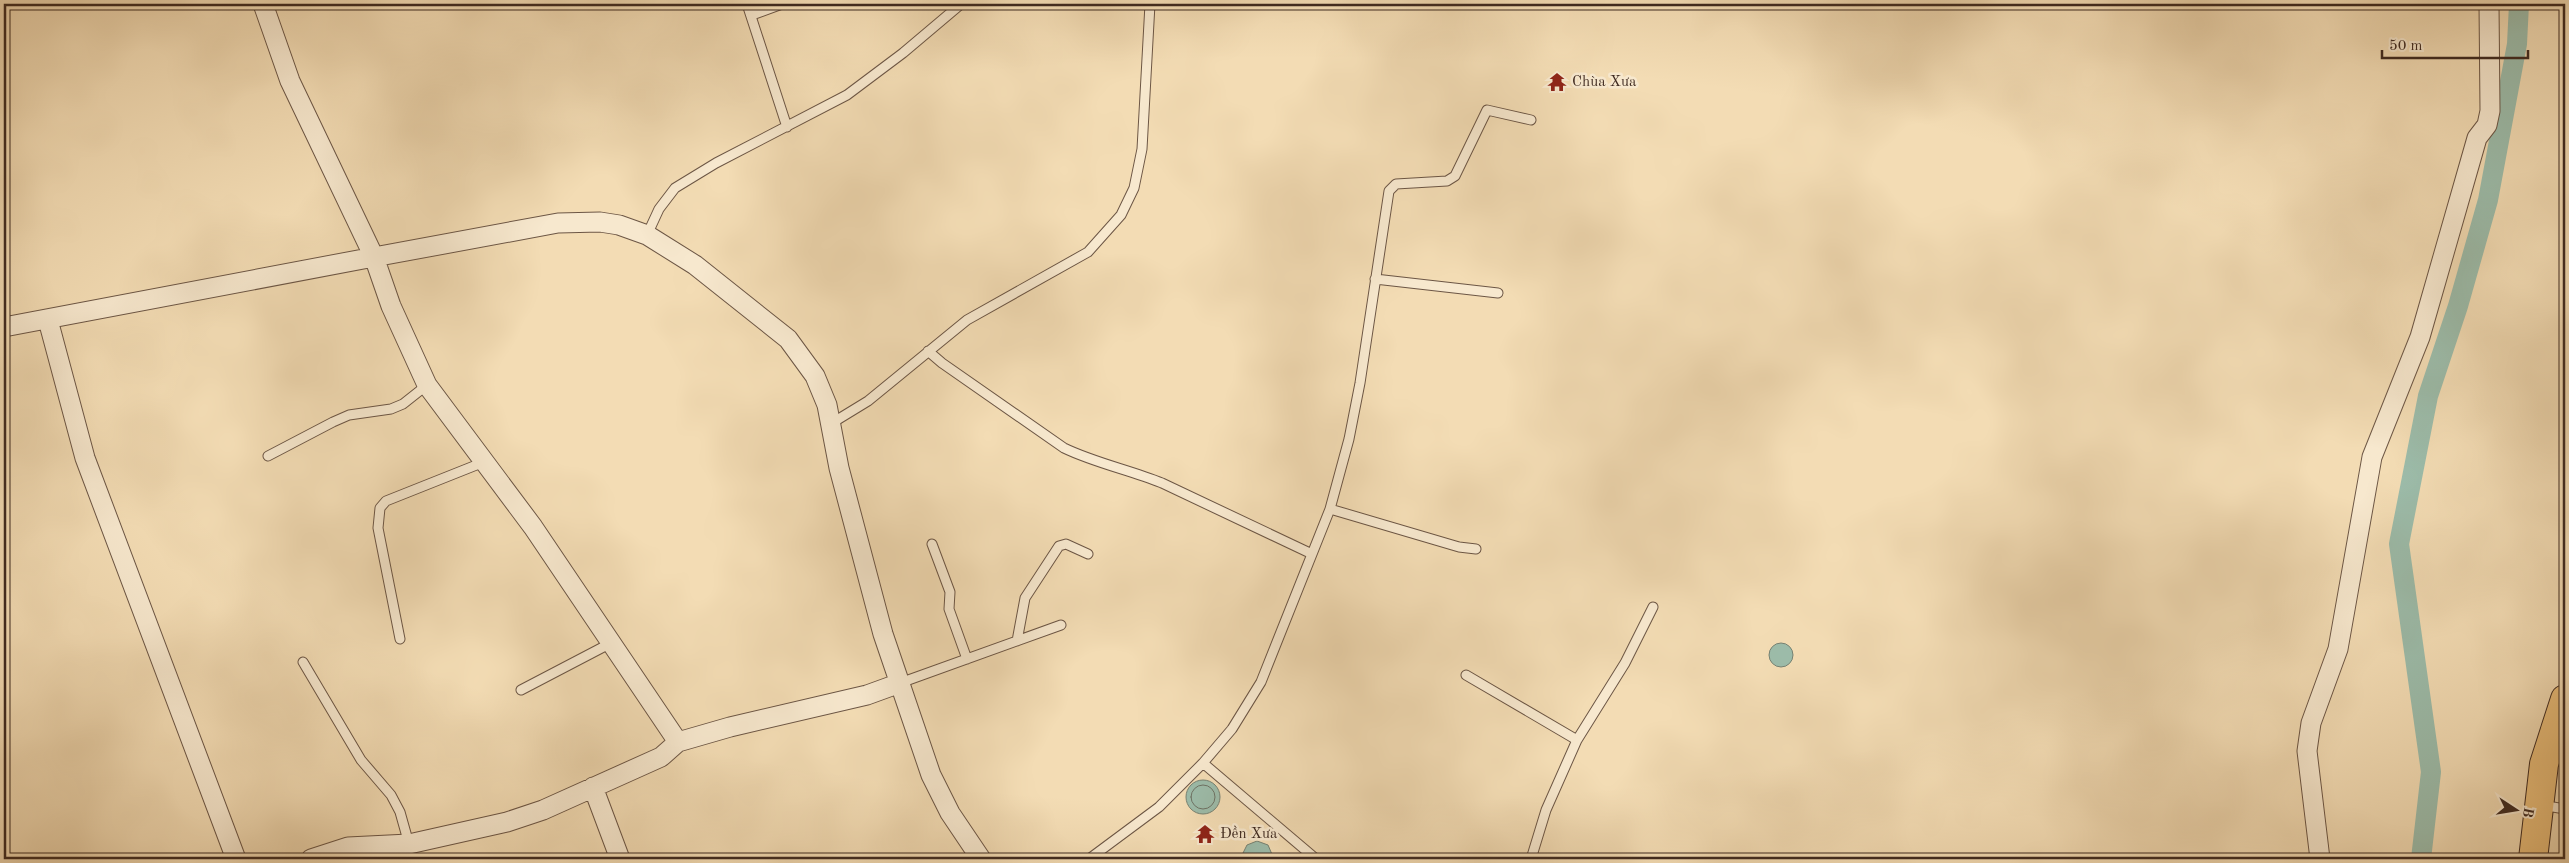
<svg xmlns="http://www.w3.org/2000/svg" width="2569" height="863" font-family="'Old Standard TT',serif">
<rect width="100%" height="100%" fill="#f3dcb4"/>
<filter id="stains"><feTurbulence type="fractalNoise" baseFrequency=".004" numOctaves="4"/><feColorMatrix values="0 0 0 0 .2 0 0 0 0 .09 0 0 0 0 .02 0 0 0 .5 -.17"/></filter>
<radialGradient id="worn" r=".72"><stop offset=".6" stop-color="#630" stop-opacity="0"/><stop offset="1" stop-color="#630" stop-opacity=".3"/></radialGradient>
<path fill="#9cbcaa" stroke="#778273" d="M1769 655a12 12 0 1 1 24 0a12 12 0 1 1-24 0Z
M1186 797a17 17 0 1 1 34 0a17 17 0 1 1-34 0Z
M1257 841 1268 845 1274 859H1240L1247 845Z"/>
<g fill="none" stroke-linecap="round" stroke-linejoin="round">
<path stroke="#6e7365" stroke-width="1" d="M1191 797a12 12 0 1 1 24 0a12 12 0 1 1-24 0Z"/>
<path stroke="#9cbcaa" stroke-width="20" d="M2421 859 2431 772 2399 544 2428 396 2458 306 2488 200 2517 44 2519 4"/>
<g stroke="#6c5645" stroke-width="11">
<path id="lane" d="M747 4 787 127
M752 15 782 4
M647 235 659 209 675 188 716 163 847 95 903 53 961 4
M1375 279 1498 293
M928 351 942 363 1064 448C1095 463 1130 470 1162 483L1312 554
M832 423 868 401 967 320 1088 252 1121 215 1134 188 1142 149 1150 4
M268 456 333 422 349 415 391 409 403 404 427 385
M1330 509 1459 547 1476 549
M932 544 950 592 949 609 967 659
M400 639 378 528 380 508 386 501 484 462
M1017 641 1025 598 1059 546 1066 544 1088 554
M303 662 361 760 391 795 400 812 409 844
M1466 675 1577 740
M900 683 1061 625
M521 690 611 643
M1203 763 1316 859
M2541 805 2565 809
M1089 859 1159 807 1203 763 1232 729 1261 682 1330 509 1349 439 1360 383 1389 191 1396 184 1447 181 1455 176 1487 110 1531 120
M1531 859 1546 810 1577 740 1625 663 1653 607"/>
</g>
<g stroke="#6c5645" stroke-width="21">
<path id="street" d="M263 4 290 81 374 257 558 223 600 222 619 225 647 235 695 265 788 339 815 376 827 405 839 468 883 634 931 775 950 813 981 859
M48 320 85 458 236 859
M4 327 374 257 391 306 427 385 533 527 678 742
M593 787 620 859
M311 859 348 847 409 844 507 822 543 810 661 757 678 742 730 727 867 695 900 683
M2320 859 2307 751 2311 723 2338 649 2372 457 2420 337 2477 138 2487 125 2490 111 2489 4"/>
</g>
<g stroke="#3f2a20" stroke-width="30">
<path id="primary" d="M2533 859 2544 764 2565 699"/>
</g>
<use href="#lane" stroke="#f7e8ce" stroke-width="9"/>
<use href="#street" stroke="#f7e8ce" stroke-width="19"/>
<use href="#primary" stroke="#eabe7a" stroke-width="28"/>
</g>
<defs>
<g id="temple-bare" transform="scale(1.5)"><path d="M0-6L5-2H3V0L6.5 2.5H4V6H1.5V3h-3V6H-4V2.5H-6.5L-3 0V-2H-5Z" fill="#8f2418" stroke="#f7e8ce" stroke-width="2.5" paint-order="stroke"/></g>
</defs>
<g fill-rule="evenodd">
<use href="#temple-bare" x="1557" y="82"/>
<use href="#temple-bare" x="1205" y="834"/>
</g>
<g text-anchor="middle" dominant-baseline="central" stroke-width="5" stroke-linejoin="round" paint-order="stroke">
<g font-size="15" fill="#3f2a20" stroke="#f7e8ce" text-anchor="start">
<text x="1572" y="82">Chùa Xưa</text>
<text x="1220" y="834">Đền Xưa</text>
</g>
</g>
<rect width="2569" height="863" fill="none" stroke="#f3dcb4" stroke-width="20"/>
<rect x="5" y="5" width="2559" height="853" fill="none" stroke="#3f2a20" stroke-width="2.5"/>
<rect x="10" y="10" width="2549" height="843" fill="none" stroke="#3f2a20"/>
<g transform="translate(2516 810) rotate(102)" stroke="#f7e8ce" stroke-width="4" paint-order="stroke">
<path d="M0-4L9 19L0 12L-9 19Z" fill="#3f2a20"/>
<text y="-8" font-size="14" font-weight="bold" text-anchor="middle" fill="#3f2a20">B</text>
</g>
<path d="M2382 50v8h146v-8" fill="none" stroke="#3f2a20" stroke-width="2.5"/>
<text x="2389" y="50" font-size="15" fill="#3f2a20" stroke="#f7e8ce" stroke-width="4" paint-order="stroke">50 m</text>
<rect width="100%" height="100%" filter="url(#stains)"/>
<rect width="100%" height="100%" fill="url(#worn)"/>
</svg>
